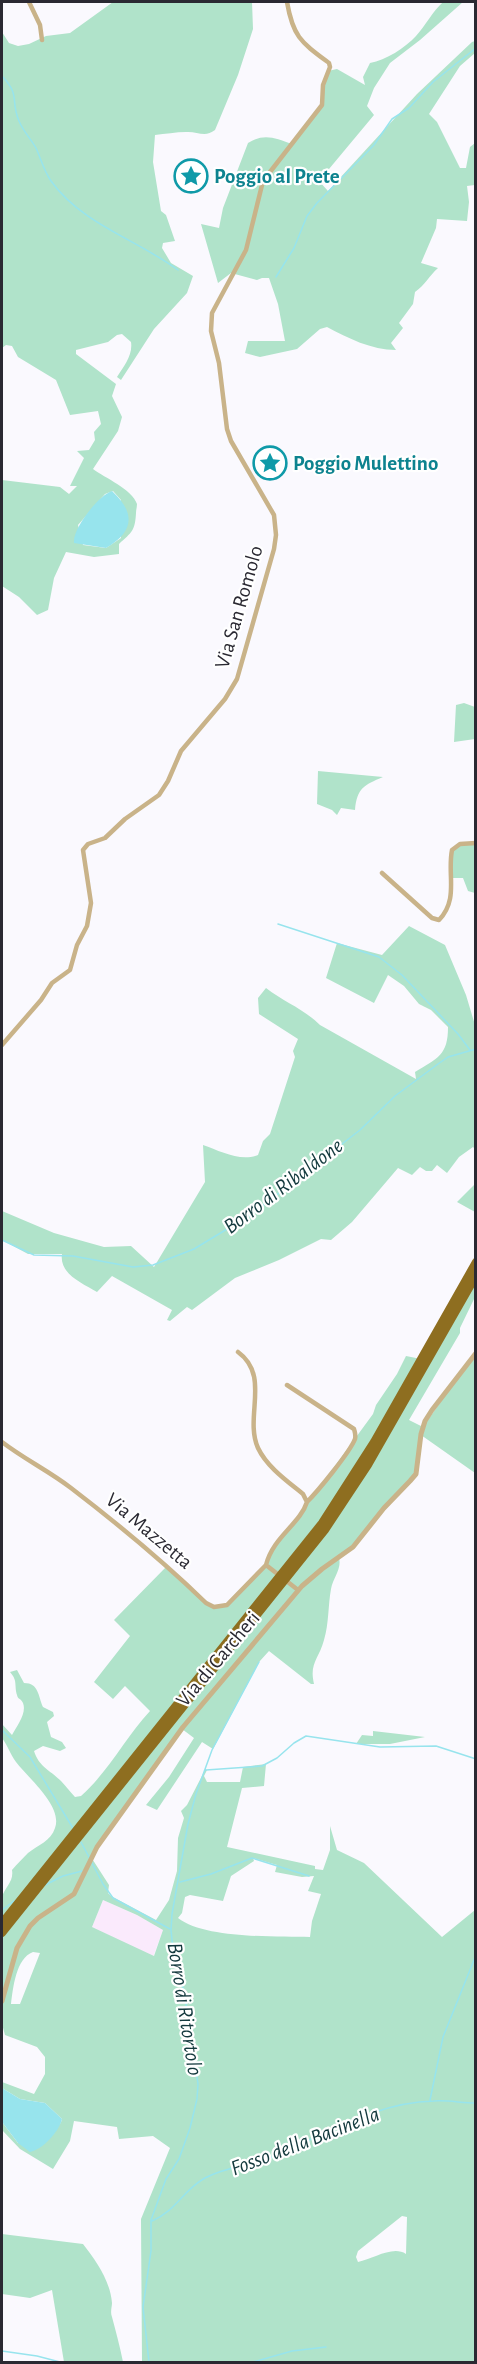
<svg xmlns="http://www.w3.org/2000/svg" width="477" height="2364" font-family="'Alegreya Sans',sans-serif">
<rect width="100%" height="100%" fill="#faf9fe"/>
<path fill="#faeafc" d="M103 1900 137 1915 163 1930 153 1957 92 1927Z"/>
<path fill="#b0e3ca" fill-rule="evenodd" d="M113 2H252L253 29 238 75 215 130C205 138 197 131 186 132 176 132 165 134 155 135L153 162 161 211 166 215 175 241 163 243 162 248 171 263 193 276 187 293 154 329 121 380 117 377C124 366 133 355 131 342L122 334 117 335 108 342 76 350V354L116 384 112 396 122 417 118 431 93 469C105 478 132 489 137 504 137 507 136 510 136 513 135 531 132 532 119 544V554L94 557 66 552 54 578 48 610 37 615 19 597 2 586V480L60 487 69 494 77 486H70L84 458 77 451 89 450 95 440 94 432 101 424 98 411 70 415 56 380 18 357 12 346 6 345 2 348V32L9 43 18 46 29 44 46 36 70 33ZM113 491 121 500V538L106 548 83 545 78 525 105 494Z
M443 2H463L420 40 390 63 374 88 367 106 374 115 319 181 328 191 417 94 472 42 475 41V53L460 66 429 114 437 122 460 168H466L470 147 475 143V185L467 186 469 202 467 221 437 219 436 228 421 263 438 268C429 276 425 285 415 292L413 304 399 323 403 328 391 343 396 350C371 350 348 338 327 327L320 329 297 349 260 357 245 353 248 341H285L278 304 269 278H262L257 280 231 273 218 283 201 224 219 228 223 208 248 143C264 133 275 138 292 144L322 105 323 85 328 71 337 69 365 85 363 77 370 63C386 60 405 48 416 36 426 25 432 12 443 2Z
M464 703 475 707V739L454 742 456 705Z
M318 771 383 777C364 785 357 788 355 810L341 808 337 815 332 810 317 804Z
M475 843V893L468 891 463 878H450L451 855 455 846Z
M409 926 445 945 466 995 475 1025V1149L473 1147 459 1157 447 1173 437 1165 432 1171H426L420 1167 412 1175 398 1168 352 1222 331 1240 321 1239 279 1260 235 1278 192 1310 187 1307 170 1321 167 1320 172 1310 112 1276 97 1292C82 1283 59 1274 62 1254H28L2 1240V1211L54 1233 104 1247 131 1246 154 1267 205 1182 203 1145C220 1151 240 1162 258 1155L263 1141 270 1134 295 1057 293 1051 298 1039 259 1014 258 998 266 988C284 1002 304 1009 320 1025L416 1079 415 1072C438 1058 448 1055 448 1027L431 1010 419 1004 404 986 388 975 374 1003 326 978 337 943 382 955Z
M475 1184V1212L457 1202Z
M475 1276V1297L460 1328V1333L409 1420 423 1427 475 1353V1473L421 1435 416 1474 361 1538 339 1558C342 1569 333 1578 331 1589 328 1605 329 1624 324 1640 319 1659 309 1663 314 1684H311L269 1651 259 1662 213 1749 202 1742 157 1810 146 1805 169 1777 194 1738 182 1729 91 1857 109 1885 108 1893 111 1896 156 1920 169 1900 177 1871 178 1838 184 1818 181 1811 187 1805 205 1770H207L204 1776 207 1782H240L243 1767 266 1764 264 1786 242 1788 227 1847 315 1866V1869L323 1870 330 1850V1826L337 1850 364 1863 442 1937 475 1910V2362H142L141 2219 170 2148 153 2136 119 2139 117 2127 74 2121 70 2141 53 2169 20 2149 2 2130V2122L18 2143C32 2138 59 2134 62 2119L45 2103 20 2099 2 2088V2082L34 2094 45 2074V2057L37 2047 5 2035 2 2024V1933L325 1530ZM253 1858 277 1865 275 1872 302 1877 314 1876 308 1891 321 1894 312 1921 310 1937C275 1936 205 1939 178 1918L182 1913 185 1897 190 1895 223 1901 231 1876 254 1861ZM103 1900 137 1915 163 1930 154 1956 92 1927ZM33 1952 40 1953 20 2004H11C13 1988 16 1958 33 1952ZM402 2216 407 2217 406 2254C393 2245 373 2259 358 2262L356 2257 358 2251Z
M406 1356 421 1359 352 1479 2 1923C2 1915 0 1904 2 1897 5 1887 14 1882 12 1870 17 1864 23 1858 28 1853 38 1845 51 1841 55 1828 63 1806 28 1778 16 1762 10 1754 8 1746 2 1738V1724L12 1735C17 1726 27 1713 23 1703 20 1697 18 1700 17 1695 14 1685 18 1681 10 1672L17 1670 24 1683C39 1683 38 1696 43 1707L53 1712 54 1716 47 1722 51 1737 62 1742 66 1748 60 1751 43 1746 34 1751C39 1767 50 1770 61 1781 66 1786 70 1792 75 1797L81 1796C109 1771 125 1738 150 1711L125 1686 113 1699 94 1682 130 1636 114 1620 166 1567 214 1607 227 1605 266 1565 269 1556 373 1414 376 1405 397 1374Z
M373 1731 425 1737 390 1744H356L362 1735 373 1736Z
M2 2234 83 2244C96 2261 110 2280 112 2303 112 2307 110 2312 112 2317 116 2332 120 2347 123 2362H64L52 2290 30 2298 2 2294Z"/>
<path fill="#97e4ed" d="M112 491C136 513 134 532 106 548L74 543C72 529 99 495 112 491Z
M2 2088 20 2099 45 2103 62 2119C59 2132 43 2149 30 2152L18 2143 2 2122Z"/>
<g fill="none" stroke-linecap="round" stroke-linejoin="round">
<path stroke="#97e4ed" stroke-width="1.5" d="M2 76C21 96 10 100 19 121 23 131 31 139 36 148 41 159 44 171 51 181 83 225 136 239 178 270
M276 277 294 248 307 216 317 203 374 145 392 119 409 108 433 82 476 48
M278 924 379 957 402 975 458 1034 470 1050
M2 1240 34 1255 73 1256 133 1267 153 1265 194 1249 252 1214 360 1130 395 1096 438 1064 448 1057 476 1049
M2 1730 30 1757 74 1830
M206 1770 262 1766 277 1758 294 1743 306 1736 380 1747 436 1746 476 1759
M81 1842 90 1859
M92 1863 103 1884 113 1898 170 1929
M180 1882 211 1874 252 1858 309 1876
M45 1885 63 1876 82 1871
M2 1910 14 1901
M430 2100 443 2037 476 1955
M152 2221C176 2211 183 2190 205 2178 225 2167 249 2166 270 2158 323 2136 375 2102 434 2101 448 2100 462 2103 476 2103
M2 2351 37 2356 60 2362
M149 2362 143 2307 151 2251V2220L166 2179 179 2159 190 2128 197 2099 198 2084 184 1991 173 1950 171 1930 172 1914 188 1824 196 1794 212 1750 259 1662
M253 2362 292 2351 326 2347"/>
<path stroke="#c9b389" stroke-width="4.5" d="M29 2 40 25 42 40
M382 873 432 918 439 920C459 899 447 875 452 850L460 844 476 843
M2 1045 41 1000 52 983 70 970 77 945 87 926 91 903 83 850 88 844 105 838 125 819 159 795 168 781 181 751 225 699 237 679 274 549 276 535 274 515 231 441 227 429 219 363 211 331 212 313 246 250 263 181 322 105 323 85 330 67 329 63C301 42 293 37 287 2
M238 1352C271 1376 244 1417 258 1448 267 1467 287 1481 303 1494L307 1502C300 1524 273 1537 266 1565
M287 1385 354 1429C355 1433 356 1435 355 1439 350 1452 318 1491 307 1502
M2 1442C24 1459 49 1471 71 1488 118 1524 164 1562 206 1603L214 1607 227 1605 266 1565 298 1590"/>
<path stroke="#c9b389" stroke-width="5" d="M2 2001 17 1948 30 1926 38 1918 74 1894 97 1847 183 1727 302 1586 322 1569 353 1547 384 1508 410 1481 416 1474 421 1434 425 1421 432 1410 476 1353"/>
<path stroke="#8e6e20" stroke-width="8" d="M2 1923 322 1523 374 1442 476 1262
M2 1933 325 1530 368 1465 476 1276"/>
</g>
<defs>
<g id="sight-ring" transform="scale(1.725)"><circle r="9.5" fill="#fff" stroke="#0f9aa8" stroke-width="1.5"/><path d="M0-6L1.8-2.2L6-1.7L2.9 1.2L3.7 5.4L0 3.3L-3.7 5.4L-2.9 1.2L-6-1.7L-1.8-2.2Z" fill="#0f9aa8"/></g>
</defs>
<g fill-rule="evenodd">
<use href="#sight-ring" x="191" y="176"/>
<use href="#sight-ring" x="270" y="463"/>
</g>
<g text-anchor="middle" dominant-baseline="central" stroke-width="4.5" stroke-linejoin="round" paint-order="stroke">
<g font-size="21" font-weight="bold" fill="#0d838f" stroke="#fff" text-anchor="start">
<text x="214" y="176">Poggio al Prete</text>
<text x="293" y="463">Poggio Mulettino</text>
</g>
<g font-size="21" fill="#2a2932" stroke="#fff">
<text transform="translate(239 607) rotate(-74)">Via San Romolo</text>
<text transform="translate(149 1531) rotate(40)">Via Mazzetta</text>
<text transform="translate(218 1659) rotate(-50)">Via di Carcheri</text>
</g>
<g font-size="22" font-style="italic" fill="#13393d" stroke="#fff">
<text transform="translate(283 1186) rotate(-37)">Borro di Ribaldone</text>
<text transform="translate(185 2009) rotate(81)">Borro di Ritortolo</text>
<text transform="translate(305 2141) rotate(-21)">Fosso della Bacinella</text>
</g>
</g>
<rect width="477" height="2364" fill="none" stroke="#2a2932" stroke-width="6"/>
</svg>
